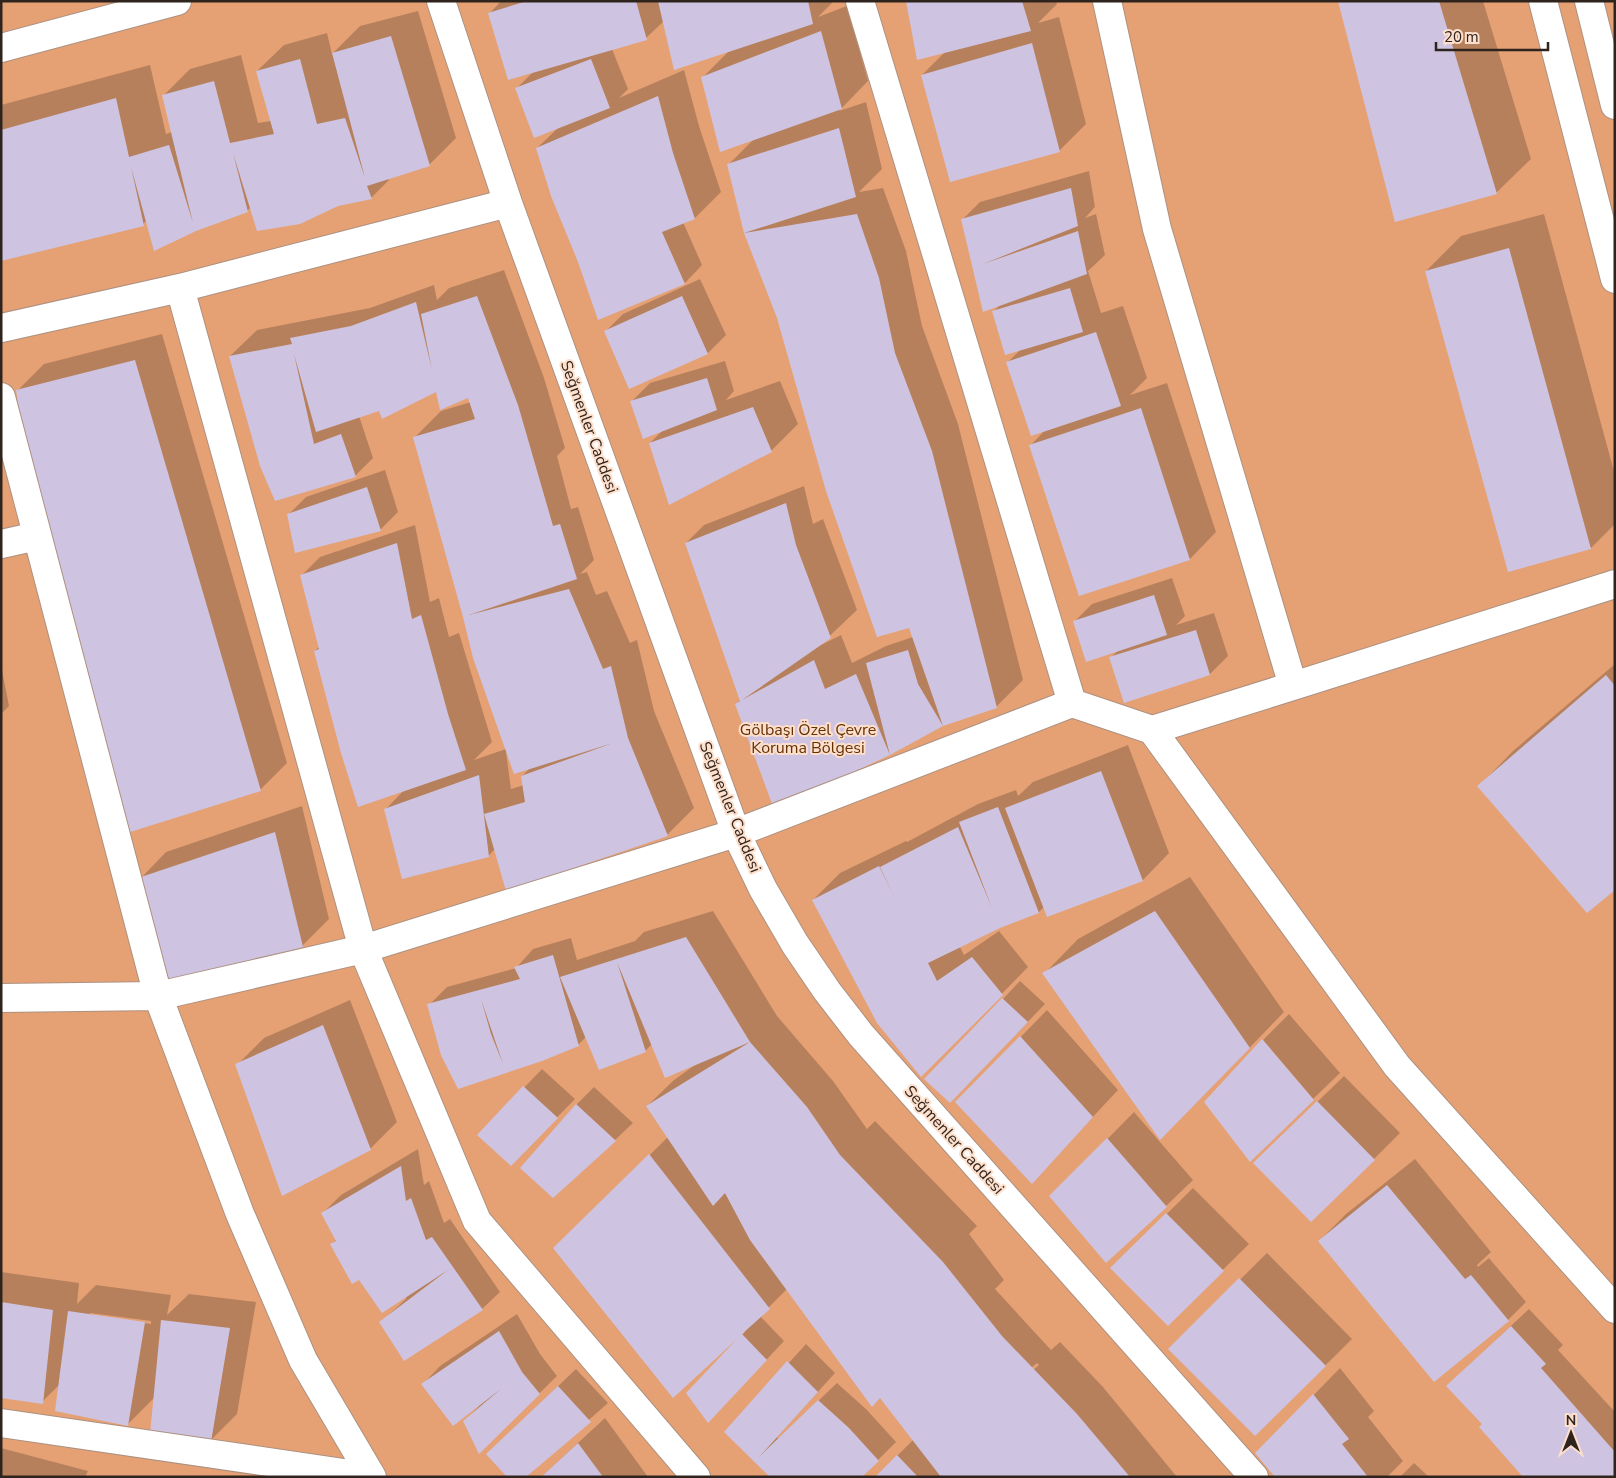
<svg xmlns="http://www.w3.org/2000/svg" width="1616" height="1478" font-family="'Nunito Sans',sans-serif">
<rect width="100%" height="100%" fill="#fddfcc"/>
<path fill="#e5a174" d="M1 1H1615V1477H1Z"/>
<path fill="#0003" fill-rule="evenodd" d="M501 1H834L818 17 847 6 868 81 839 111 866 102 882 169 859 192 883 188 906 251 922 326 958 424 1023 680 996 707 942 725 890 754 774 807 736 704 741 699 686 543 704 525 804 486 813 524 823 519 857 610 819 646 841 635 852 663 886 646 913 637 778 318 745 233 729 164 754 139 703 77 729 51 664 21 646 38 612 49 628 89 619 98 684 70 699 126 721 192 695 218 683 222 702 265 685 283 537 148 559 127 516 89 533 72 490 13Z
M907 1H1056L1057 4 1038 23 1059 17 1086 124 1059 151 922 75 946 51Z
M1339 1H1483L1531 159 1496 193Z
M418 11 456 138 429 165 388 178 389 180 371 198 251 207 247 211 195 230 147 220 143 224 1 260V105L150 65 166 134 172 132 163 96 190 69 241 55 258 123 271 121 257 71 284 45 327 33 332 54 360 26Z
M1089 171 1095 207 1085 218 1096 214 1105 255 1088 271 1101 313 1123 306 1147 378 1130 395 1167 383 1216 532 1190 559 1031 445 1046 429 1008 362 1020 350 993 312 1001 304 962 220 980 202Z
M1544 214 1615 475V524L1591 548 1426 271 1461 236Z
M504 270 544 378 565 448 557 456 571 509 578 507 594 560 580 574 587 572 596 595 607 591 630 643 637 640 654 711 694 808 667 835 495 849 488 856 386 809 405 789 315 651 320 646 302 575 320 557 415 525 430 602 439 598 449 637 459 633 492 742 474 760 506 749 414 438 441 411 471 402 469 396 437 389 359 416 373 458 355 476 275 499 230 356 257 330 370 308 434 285 437 300 449 288ZM506 752 531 767 522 776 524 785 511 789Z
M700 279 726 335 708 353 630 387 605 332 623 314Z
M162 334 287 763 260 790 17 391 44 364Z
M725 361 734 391 726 400 780 381 798 424 771 451 650 443 664 429 632 401 650 383Z
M385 470 398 512 380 530 288 515 306 497Z
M1172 578 1185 616 1176 625 1214 613 1228 656 1210 674 1125 701 1111 657 1119 650 1074 622 1092 604Z
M1615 664V888L1479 786 1513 751Z
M1 665 9 706 1 714Z
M1128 745 1169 853 1143 880 1048 915 1044 907 1039 912 1001 927 960 947 964 955 999 931 1028 967 921 1076 813 900 840 873 906 841 907 842 978 804 1016 790 1018 796 1033 782Z
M302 806 329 919 302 946 140 879 166 852Z
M1190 877 1284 1012 1195 1104 1044 974 1078 939Z
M713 911 777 1016 833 1081 867 1129 875 1121 977 1226 969 1234 1004 1280 995 1289 1051 1350 1060 1342 1103 1387 1177 1477H876L914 1439 881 1397 788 1288 760 1316 784 1341 726 1403 687 1393 745 1332 744 1331 555 1248 668 1137 647 1106 674 1080 699 1062 652 1044 645 1051 586 1037 578 1045 459 1087 429 1005 447 987 516 968 533 949 571 938 577 960 635 941 644 932ZM1037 1363 1039 1365 955 1436V1433Z
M1020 981 1045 1004 968 1084 1003 999Z
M350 1000 397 1122 370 1149 237 1065 264 1038Z
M1047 1010 1118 1090 1032 1182 957 1102Z
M1289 1014 1340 1073 1313 1099 1263 1040Z
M542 1069 575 1099 529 1146 479 1135Z
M1344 1076 1400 1133 1374 1159 1281 1137Z
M594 1087 633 1123 615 1140 576 1105Z
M1134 1112 1193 1180 1166 1206 1051 1196Z
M418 1149 424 1185 429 1181 444 1223 450 1219 500 1292 482 1309 381 1322 407 1298 360 1278 332 1244 337 1239 323 1213 341 1195Z
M1415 1159 1491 1252 1477 1265 1478 1267 1489 1258 1526 1302 1508 1320 1319 1241 1346 1214Z
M1193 1188 1249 1244 1168 1324 1112 1268Z
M1267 1253 1352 1339 1255 1435 1170 1349Z
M1 1272 79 1283 77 1304 96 1285 171 1295 167 1315 189 1294 256 1302 237 1414 210 1441 155 1397 127 1425 59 1385 42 1402 1 1396ZM90 1313 151 1321V1324L90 1315Z
M1529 1309 1563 1345 1558 1350 1615 1412V1477L1484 1424 1466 1368Z
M517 1314 540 1354 557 1376 480 1452 465 1421 479 1406 423 1384 440 1366Z
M806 1344 835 1373 777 1437 778 1439 837 1383 867 1410 896 1442 861 1477H773L726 1432Z
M1340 1368 1374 1411 1368 1417 1403 1461 1387 1477H1277L1257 1453Z
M576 1369 608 1403 524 1477 506 1436Z
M605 1418 648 1477H541Z
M1 1448 88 1471 85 1477H1Z
M1414 1463 1429 1477H1400Z"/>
<path fill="#cec4e2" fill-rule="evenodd" d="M527 1H636L647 40 508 80 488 13Z
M658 1H808L813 24 674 70Z
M906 1H1022L1031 31 917 60Z
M1338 1H1439L1497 194 1395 222Z
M821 31 842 109 720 152 701 77Z
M391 36 430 166 367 186 372 199 338 206 300 224 257 231 233 153 248 212 196 231 154 251 131 167 144 226 1 261V130L116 98 129 157 169 145 193 223 162 95 214 81 230 143 274 134 256 71 300 59 317 124 345 118 365 178 332 53Z
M1032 43 1060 152 950 182 921 75Z
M591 59 610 108 534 138 515 88Z
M658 96 673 153 695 219 662 232 685 284 598 320 578 262 551 196 536 148Z
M839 128 856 197 744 233 857 214 879 278 895 353 932 451 997 708 943 726 909 628 877 637 826 491 777 318 744 233 727 164Z
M1071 188 1078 226 983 264 1078 231 1087 274 983 312 961 219Z
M1509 248 1591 549 1508 572 1425 271Z
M1070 288 1083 332 1005 355 992 311Z
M477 296 518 405 553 526 560 524 577 579 469 615 569 589 603 669 611 666 628 738 668 836 506 891 484 814 525 802 521 776 613 743 514 774 473 658 463 617 413 437 475 419 468 398 440 410 436 392 382 419 379 411 316 432 294 354 314 444 341 434 356 477 275 501 260 466 229 356 292 344 290 338 351 326 416 302 432 370 421 314Z
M682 296 708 354 629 389 604 331Z
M1096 332 1121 406 1031 436 1006 362Z
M135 360 261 791 127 833 24 445 16 390Z
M707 378 717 410 643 439 630 401Z
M753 407 772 452 669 505 649 443Z
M1141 408 1190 560 1079 596 1029 445Z
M367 487 381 531 295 553 287 514Z
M786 503 796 545 831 638 742 700 814 660 825 689 856 674 890 755 774 809 735 704 740 701 685 543Z
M397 543 412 619 421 615 448 714 466 770 358 807 341 753 314 651 319 649 300 575Z
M1154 595 1167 635 1086 662 1073 621Z
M1196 630 1210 675 1124 703 1109 657Z
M908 650 918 684 943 726 890 755 866 663Z
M1606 675 1615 686V890L1587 913 1477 786Z
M1101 771 1143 881 1047 917 1005 808Z
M479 775 489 857 402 879 384 809Z
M998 807 1039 913 1000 928 928 963 937 981 972 957 1003 995 921 1077 877 1023 812 900 879 866 895 898 880 867 958 827 992 908 959 822Z
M275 832 303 947 166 987 138 878Z
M1155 911 1250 1048 1160 1140 1042 973Z
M686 937 750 1042 665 1078 617 962 646 1052 599 1070 560 977Z
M553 955 579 1046 542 1061 458 1089 441 1055 427 1004 520 979 514 967ZM481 999 503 1064 491 1034Z
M1002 998 1028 1022 950 1103 924 1079Z
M323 1025 371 1150 282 1196 235 1064Z
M1020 1036 1093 1117 1032 1184 955 1102Z
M1262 1039 1314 1100 1250 1162 1204 1102Z
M750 1042 807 1107 840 1155 943 1262 1002 1336 1077 1414 1130 1477H941L880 1398 872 1407 750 1240 725 1193 713 1206 646 1106Z
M523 1086 558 1118 511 1166 477 1135Z
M1317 1101 1375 1160 1311 1222 1253 1163Z
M576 1104 616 1141 553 1198 520 1168Z
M1107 1138 1167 1207 1106 1263 1049 1196Z
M649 1154 770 1309 742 1334 767 1360 708 1423 686 1393 737 1339 673 1398 553 1248Z
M401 1166 406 1201 411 1198 426 1240 432 1237 483 1310 404 1361 379 1322 448 1270 382 1313 359 1280 352 1284 330 1244 336 1241 321 1213Z
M1387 1185 1465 1279 1471 1275 1509 1321 1434 1382 1318 1241Z
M1166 1213 1224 1271 1168 1326 1110 1268Z
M1239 1278 1326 1366 1255 1436 1168 1349Z
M1 1302 53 1310 43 1404 1 1398Z
M68 1311 145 1322 128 1426 55 1411Z
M161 1320 230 1328 211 1442 150 1434Z
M1511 1326 1546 1364 1541 1368 1615 1452V1477H1523L1479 1427 1482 1424 1446 1386Z
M499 1331 522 1372 540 1394 479 1454 463 1421 502 1388 453 1426 421 1384Z
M787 1361 818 1392 759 1457 818 1400 849 1428 879 1461 862 1477H770L724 1432Z
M558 1386 591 1422 526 1477H507L486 1454Z
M1313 1394 1349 1439 1342 1444 1368 1477H1275L1255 1453Z
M578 1443 603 1477H541Z
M897 1455 918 1477H875Z"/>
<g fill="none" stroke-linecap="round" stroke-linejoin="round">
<g stroke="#ad9180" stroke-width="30">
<path id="minor" d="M441 1 508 203 736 833 763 889 795 944 827 991 861 1035 1254 1477
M860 1 1072 703
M1543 1 1615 279
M1589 1 1615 105
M180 288 363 949 477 1221 696 1477
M1 328 180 288 508 203
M1 397 158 996 240 1214 303 1360 372 1477
M1 544 37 536
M1293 686 1615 584
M1152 730 1397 1066 1615 1309
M1 998 158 996 363 949 736 833 1072 703 1152 730 1293 686 1157 229 1107 1
M1 1423 371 1477"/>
</g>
<g stroke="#ad9180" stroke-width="30">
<path id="major" d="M1 48 177 1"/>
</g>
<use href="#minor" stroke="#fff" stroke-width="28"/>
<use href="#major" stroke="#fff" stroke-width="28"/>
</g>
<g text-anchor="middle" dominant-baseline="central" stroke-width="4" stroke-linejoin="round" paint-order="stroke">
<g font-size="16" fill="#2f241d" stroke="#fddfcc">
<text transform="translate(589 427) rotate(70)">Seğmenler Caddesi</text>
<text transform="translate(730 807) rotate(68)">Seğmenler Caddesi</text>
<text transform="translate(954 1140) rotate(48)">Seğmenler Caddesi</text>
</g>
<g font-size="16" fill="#643105" stroke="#fddfcc">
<text x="808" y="730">Gölbaşı Özel Çevre<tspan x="808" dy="18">Koruma Bölgesi</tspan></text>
</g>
</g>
<rect width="1616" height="1478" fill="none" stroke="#2f241d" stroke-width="5"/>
<g transform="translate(1571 1433)" stroke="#fddfcc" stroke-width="4" paint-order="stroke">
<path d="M0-4L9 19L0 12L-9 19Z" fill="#2f241d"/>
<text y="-8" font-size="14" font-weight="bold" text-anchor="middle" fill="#2f241d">N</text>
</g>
<path d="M1436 42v8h112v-8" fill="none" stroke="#2f241d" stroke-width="2.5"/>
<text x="1444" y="42" font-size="15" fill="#2f241d" stroke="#fddfcc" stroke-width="4" paint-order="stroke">20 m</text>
</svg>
